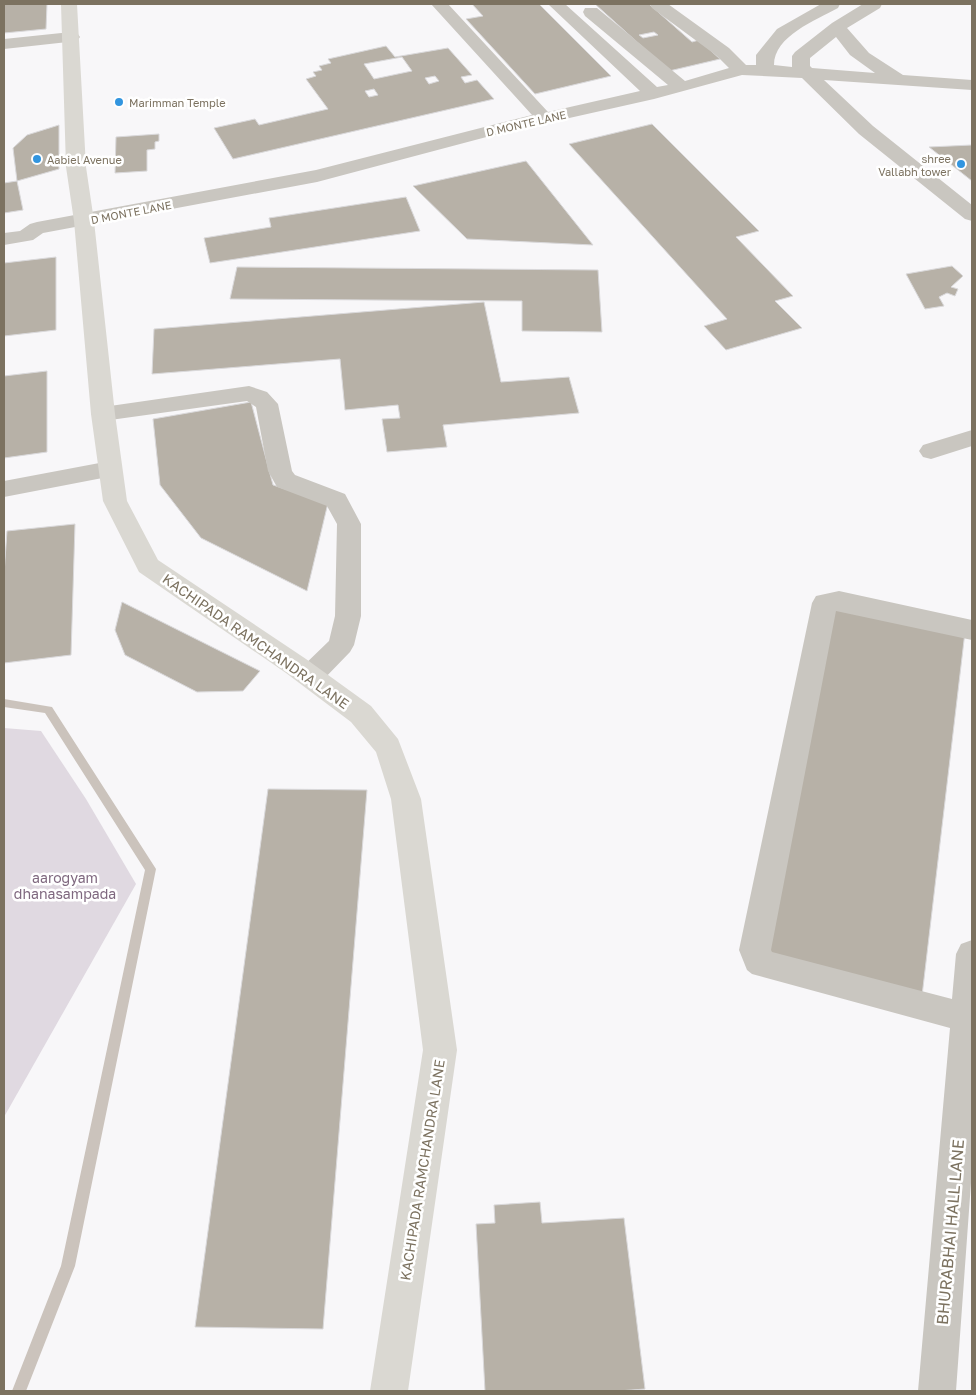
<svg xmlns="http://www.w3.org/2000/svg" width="976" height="1395" font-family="'Golos Text',sans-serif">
<rect width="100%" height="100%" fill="#f8f7f9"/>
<path fill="#e0d9e1" d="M4 728 41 731 86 799 136 884 4 1117Z"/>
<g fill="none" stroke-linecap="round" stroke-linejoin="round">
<path fill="#cbc3bc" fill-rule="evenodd" d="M4 699 52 707 156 869 75 1266 26 1391H12L61 1266 145 870 45 713 4 707Z"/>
</g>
<path fill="#b7b1a7" stroke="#dad9db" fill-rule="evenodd" d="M4 4H47L46 29 4 33Z
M472 4H539L611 76 535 94 466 19 483 16Z
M595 4H649L692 42 699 40 720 59 669 71ZM654 32 658 35 643 38 639 35Z
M386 46 395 57 448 48 472 75 461 77 465 83 477 80 494 99 233 159 214 128 255 119 259 125 328 109 306 79 316 76 313 72 322 70 319 66 331 63 328 59ZM402 57 412 71 374 79 364 64ZM435 76 439 81 429 84 425 78ZM374 89 378 95 369 97 365 91Z
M652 124 759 231 736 237 793 296 775 301 802 328 726 350 704 326 727 319 569 144Z
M59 125V169L17 181 13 148 27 135Z
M159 134V141L155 142V149L147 150V171L115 173 116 137Z
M972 145V181L929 147Z
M526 161 593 245 467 239 413 186Z
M17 181 23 210 4 213V183Z
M406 197 420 231 210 263 204 238 271 227 269 218Z
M56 257V330L4 336V263Z
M952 266 963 276 951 287 958 289 955 296 947 293 939 297 944 306 925 309 906 274Z
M237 267 598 270 602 332 522 331V301L230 299Z
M484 302 501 382 569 377 579 413 443 425 447 447 387 452 382 419 400 418 398 405 345 410 340 359 152 374 154 329Z
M47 371V452L4 458V376Z
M251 402 273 485 328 503 307 591 201 538 160 485 153 419Z
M75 524 71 655 4 663V574L7 531Z
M122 602 260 671 243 691 197 692 125 655 115 630Z
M834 604 965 632 922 996 765 954Z
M268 789 367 790 323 1329 195 1327Z
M540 1202 542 1223 624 1218 645 1389 618 1391H485L476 1224 495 1223 494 1205Z"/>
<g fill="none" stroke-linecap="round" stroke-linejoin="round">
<path fill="#c9c6c0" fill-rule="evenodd" d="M431 4H448L548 112 640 91 548 4H565L657 87 668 85 585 16 583 12 585 8H597L685 81 729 68 717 56 652 8 650 4H668L729 48 746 65H756V55L777 29 821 4H840L838 8C816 20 774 36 774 65L792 67V56L795 52 832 23 863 4H882L880 8 847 28 869 53 903 75 972 80V90L824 80 873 126 972 205V221L965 219 859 134 802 78 742 75 654 99 494 135 317 182 43 233 33 240 4 245V233L20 231 30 224 37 222 316 170 532 115ZM836 37 850 55 875 73 812 68 810 66V58Z
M71 32 77 33 80 37 77 41 4 49V39Z
M249 386 267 392 278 404 292 471 295 475 345 494 361 524V616L354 645 350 652 320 683 310 686 300 683 296 676 300 669 329 641 335 616 337 524 327 506 277 487 268 471 256 407 247 401 103 421 95 419 91 414 95 409 103 407Z
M972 430V446L931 459 923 457 919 451 923 445Z
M110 461 118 463 122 469 118 475 4 497V481Z
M839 591 972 620V640L836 611 771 950 772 952 952 999 956 954 961 944 972 940V1169L956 1391H918L950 1028 752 974 747 970 739 950 812 603 816 596Z"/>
<path fill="#dad8d2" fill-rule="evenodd" d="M61 4H77L86 167 94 221 115 414 127 501 158 560 306 659 371 706 398 739 421 799 457 1050 408 1391H370L423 1050 391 799 376 752 351 722 286 673 139 572 103 501 91 414 74 221 66 167Z"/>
</g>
<g fill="#3295df" stroke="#fff" stroke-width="2">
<circle cx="119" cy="102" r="5"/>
<circle cx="37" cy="159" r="5"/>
<circle cx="961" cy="164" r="5"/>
</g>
<g text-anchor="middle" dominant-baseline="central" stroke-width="5" stroke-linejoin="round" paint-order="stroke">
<g font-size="11" fill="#7c7260" stroke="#fff" text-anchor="start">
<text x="129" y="102">Marimman Temple</text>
<text x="951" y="158" text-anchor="end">shree<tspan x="951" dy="13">Vallabh tower</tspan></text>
<text x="47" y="159">Aabiel Avenue</text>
</g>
<g font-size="11" fill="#7c7260" stroke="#fff">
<text transform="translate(526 123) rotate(-13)">D MONTE LANE</text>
<text transform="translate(131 212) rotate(-11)">D MONTE LANE</text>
</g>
<g font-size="14" fill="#7c7260" stroke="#fff">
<text transform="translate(256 641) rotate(35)">KACHIPADA RAMCHANDRA LANE</text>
<text transform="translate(422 1170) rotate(-81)">KACHIPADA RAMCHANDRA LANE</text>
</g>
<g font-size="14" fill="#7f687f" stroke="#fff">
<text x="65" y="877">aarogyam<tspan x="65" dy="16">dhanasampada</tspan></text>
</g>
<g font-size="16" fill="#7c7260" stroke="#fff">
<text transform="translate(950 1232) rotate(-85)">BHURABHAI HALL LANE</text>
</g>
</g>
<rect width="976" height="1395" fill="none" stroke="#7c7260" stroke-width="10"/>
</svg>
